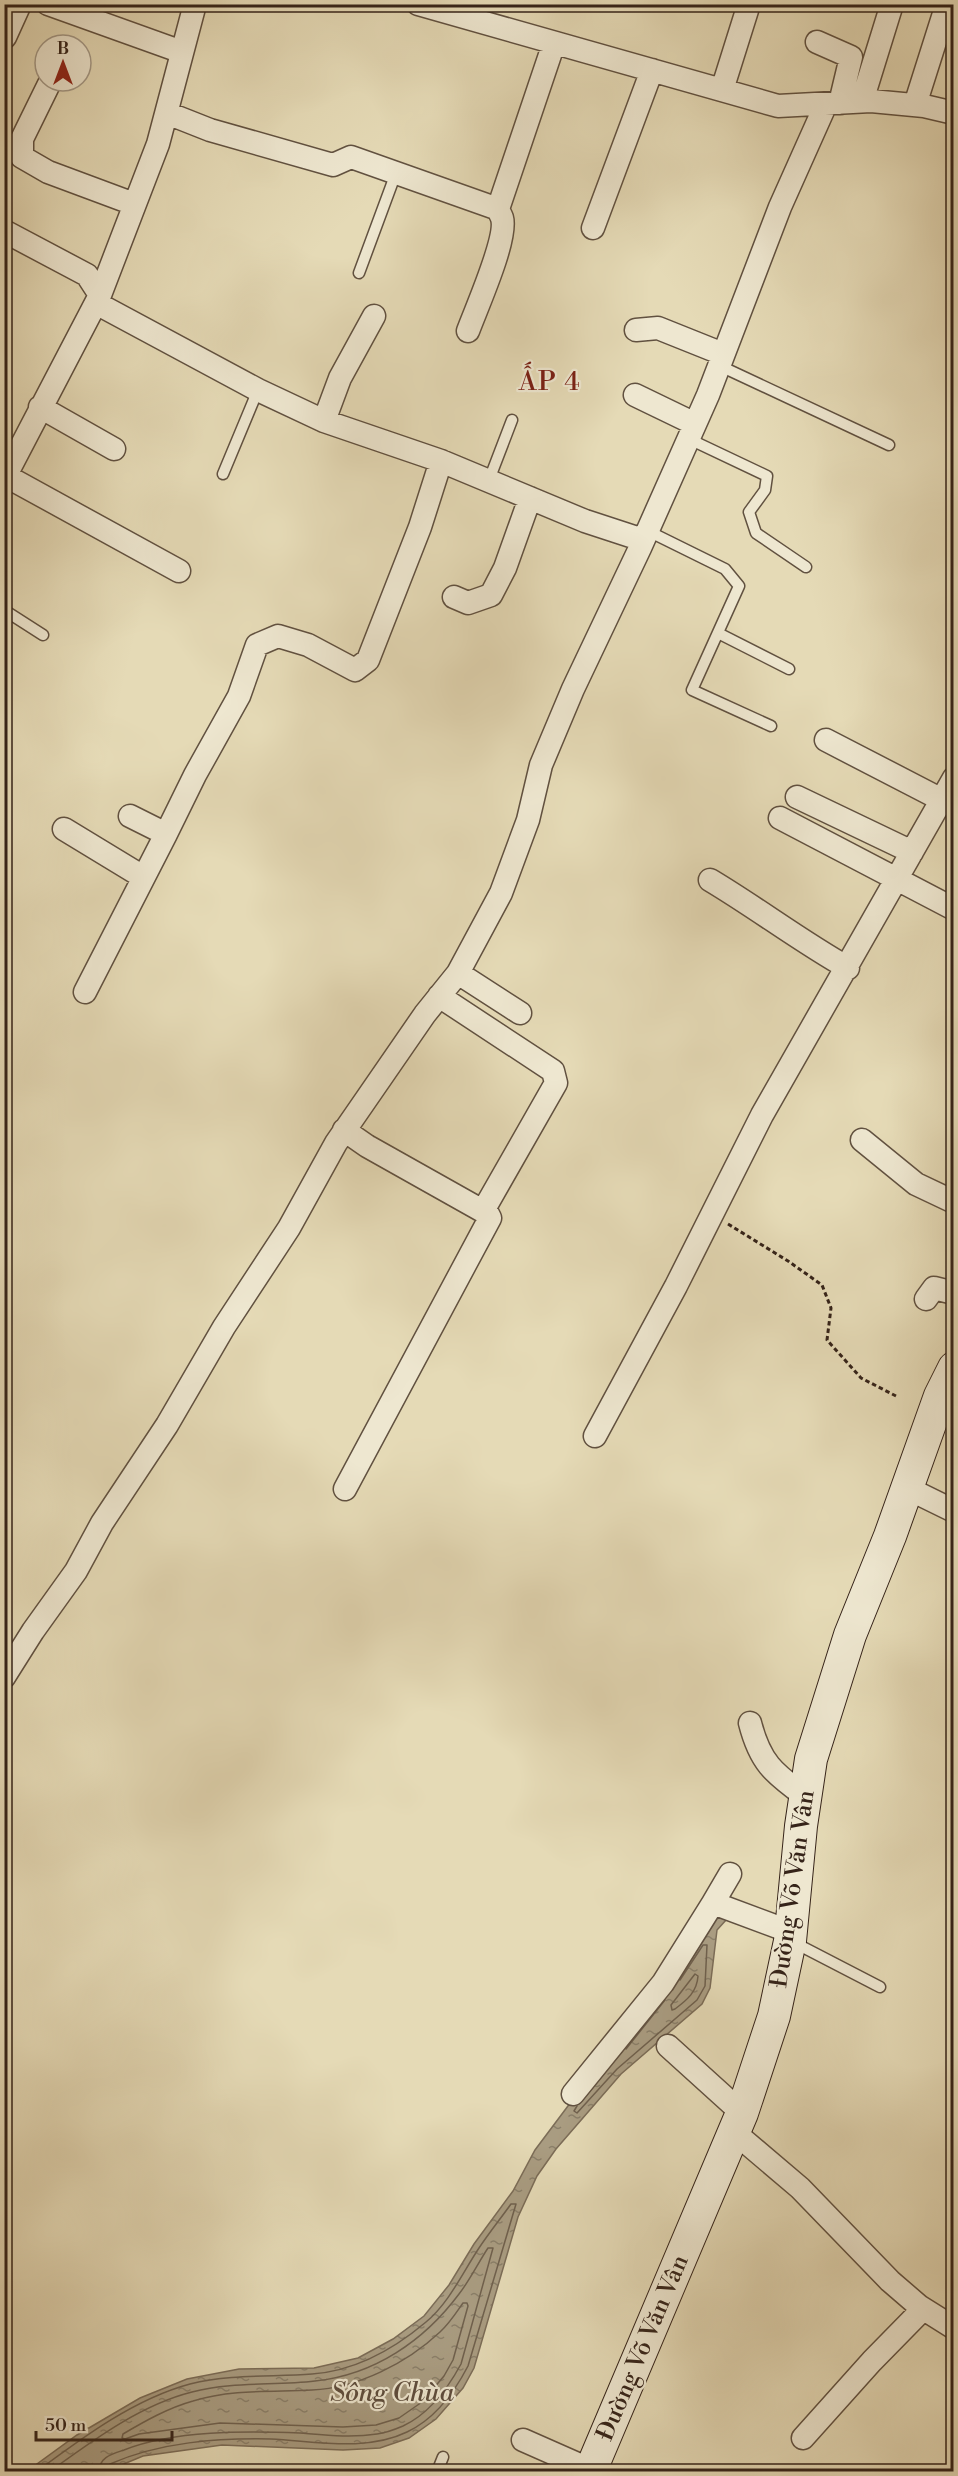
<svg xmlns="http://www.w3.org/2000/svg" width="958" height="2476" font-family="'Libre Bodoni',serif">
<defs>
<pattern id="water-ripples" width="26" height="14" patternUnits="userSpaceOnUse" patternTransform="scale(1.5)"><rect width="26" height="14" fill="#a99c81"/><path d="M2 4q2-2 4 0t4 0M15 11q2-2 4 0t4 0" fill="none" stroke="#8a7f69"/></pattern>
</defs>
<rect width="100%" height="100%" fill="#e5dab6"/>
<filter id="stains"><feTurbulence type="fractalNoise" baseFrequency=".00333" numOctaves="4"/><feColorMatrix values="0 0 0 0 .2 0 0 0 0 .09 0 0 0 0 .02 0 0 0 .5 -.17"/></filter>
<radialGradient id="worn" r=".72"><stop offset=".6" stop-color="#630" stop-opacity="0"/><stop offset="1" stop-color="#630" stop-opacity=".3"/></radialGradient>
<path fill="url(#water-ripples)" stroke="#7b6c57" stroke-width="1.5" d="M714 1911 726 1920 717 1930 710 1988 702 2004 621 2074 556 2149 537 2176 518 2217 474 2368 463 2388 436 2419 409 2438 380 2448 343 2450 222 2445 143 2456 107 2471 26 2472 77 2435 140 2398 187 2379 239 2369 314 2368 358 2358 393 2339 424 2316 449 2285 474 2244 513 2191 535 2150Z"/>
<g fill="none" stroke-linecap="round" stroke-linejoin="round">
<path stroke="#6f604d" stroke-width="1.5" d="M695 1974 698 1976C697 1992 687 2000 675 2009L672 2010 671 2005Z
M626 2049 665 2000
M577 2106 574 2111 577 2113 617 2069 697 2000 705 1986 707 1945H703L680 1980
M463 2303H467L468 2306 453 2360 444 2376 422 2402 399 2418 376 2425 343 2427 220 2423 139 2434 125 2439 122 2438 123 2434C145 2421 168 2408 193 2401 232 2389 273 2392 312 2390 358 2388 407 2363 440 2332 449 2324 456 2313 463 2303Z
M36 2472C82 2438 134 2399 190 2384 231 2374 271 2377 312 2374 355 2371 394 2349 426 2322 449 2303 463 2272 479 2248 489 2233 501 2218 511 2204H516L468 2366C454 2393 435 2419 407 2432 366 2452 315 2441 271 2439 217 2438 160 2442 110 2464L106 2472
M49 2472C92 2441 140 2405 192 2392 233 2381 273 2386 315 2381 374 2375 424 2341 459 2294 470 2280 478 2263 488 2248H493L461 2364C448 2388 429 2414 403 2426 396 2429 385 2433 377 2434 351 2438 325 2435 300 2433 246 2431 174 2430 124 2450 112 2454 99 2457 99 2472"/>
<g stroke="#615140" stroke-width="13">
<path id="lane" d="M359 273 396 173
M718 365 889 445
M689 439 767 476 765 490 749 512 756 533 806 567
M223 474 258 390
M489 480 512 420
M648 531 725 569 739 586 692 690 771 726
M4 610 43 635
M718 633 789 669
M793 1942 880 1987
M437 2472 443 2457"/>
</g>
<g stroke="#615140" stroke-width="25">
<path id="street" d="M48 4 182 52
M418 4 778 106 871 101 924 106 954 113
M5 37 20 4
M817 42 851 57 840 103
M49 84 22 139V157L48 172 134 204
M722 90 749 4
M862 101 892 4
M915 105 947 4
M167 113 210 130 333 165 351 157 498 209C499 212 501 215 502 218 508 238 476 309 468 331
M498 209 554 43
M593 228 652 70
M4 231 87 275 100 295
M96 303 258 390 324 421 441 461 585 521 643 540
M636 330 658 328 723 354
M635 395 695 424
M40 407 114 449
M324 421 340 378 374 316
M6 476 179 571
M4 479 100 295 158 144 195 4
M454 597 468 603 491 595 505 568 530 498
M826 740 942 800
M797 797 912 852
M130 816 166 834 195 775 239 696 257 645 278 636 308 645 355 670 368 660 420 527 441 461
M780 818 954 909
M64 829 143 877
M710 880C757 908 800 941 848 968
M458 973 520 1013
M85 992 166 834
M439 996 553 1071 556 1083 483 1211
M344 1130 367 1146 488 1214 490 1218 345 1489
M862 1140 916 1184 954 1202
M926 1299 934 1288 954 1293
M595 1436 676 1286 762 1115 954 778
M907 1488 954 1511
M4 1677 33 1631 76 1571 102 1523 167 1425 224 1327 289 1228 336 1143 425 1014 458 973 501 893 528 820 541 765 573 689 640 548 708 395 780 207 826 104
M750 1723C760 1762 773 1773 805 1796
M713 1903 730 1874
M668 2046 742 2113
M573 2094 663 1983 713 1903 791 1932
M734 2132 800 2188 890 2281 919 2306 954 2328
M803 2438 872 2361 923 2309
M523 2440 591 2470"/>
</g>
<g stroke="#352319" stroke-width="34">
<path id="secondary" d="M590 2472 742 2113 774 2016 790 1941 801 1826 811 1759 850 1635 890 1536 940 1396 954 1368"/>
</g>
<path stroke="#352319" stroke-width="3" stroke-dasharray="4.5 3" stroke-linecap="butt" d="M728 1224 788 1261 822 1285 831 1308 827 1340 861 1378 896 1396"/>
<use href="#lane" stroke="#eee7d0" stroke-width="10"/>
<use href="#street" stroke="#eee7d0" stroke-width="22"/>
<use href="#secondary" stroke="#eee7d0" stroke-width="32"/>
</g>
<g text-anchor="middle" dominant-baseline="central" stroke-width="4.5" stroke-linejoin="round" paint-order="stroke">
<g font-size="24" fill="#352319" stroke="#eee7d0">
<text transform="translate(793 1889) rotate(-82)">Đường Võ Văn Vân</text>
<text transform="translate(643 2348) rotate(-67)">Đường Võ Văn Vân</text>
</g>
<g font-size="26" letter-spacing="1.5" fill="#7a1f14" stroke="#eee7d0">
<text x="550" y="382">ẤP 4</text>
</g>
<g font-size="26" font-style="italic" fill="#5e4d3d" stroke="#eee7d0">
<text x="392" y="2393">Sông Chùa</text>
</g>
</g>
<rect width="958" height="2476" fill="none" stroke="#e5dab6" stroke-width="24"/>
<rect x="6" y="6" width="946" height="2464" fill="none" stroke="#352319" stroke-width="3"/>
<rect x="12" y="12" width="934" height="2452" fill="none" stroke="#352319" stroke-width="1.5"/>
<g transform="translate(63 63)"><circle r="28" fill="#eee7d0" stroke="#a49987" stroke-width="1.5"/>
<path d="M0-4.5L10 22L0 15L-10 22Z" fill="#8f2418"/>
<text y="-9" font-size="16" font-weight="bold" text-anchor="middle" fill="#352319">B</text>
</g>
<path d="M36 2431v9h136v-9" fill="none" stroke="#352319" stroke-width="3"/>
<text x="45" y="2431" font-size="18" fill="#352319" stroke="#eee7d0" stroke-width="4.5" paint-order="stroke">50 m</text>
<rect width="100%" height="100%" filter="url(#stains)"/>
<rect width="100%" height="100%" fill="url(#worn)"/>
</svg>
